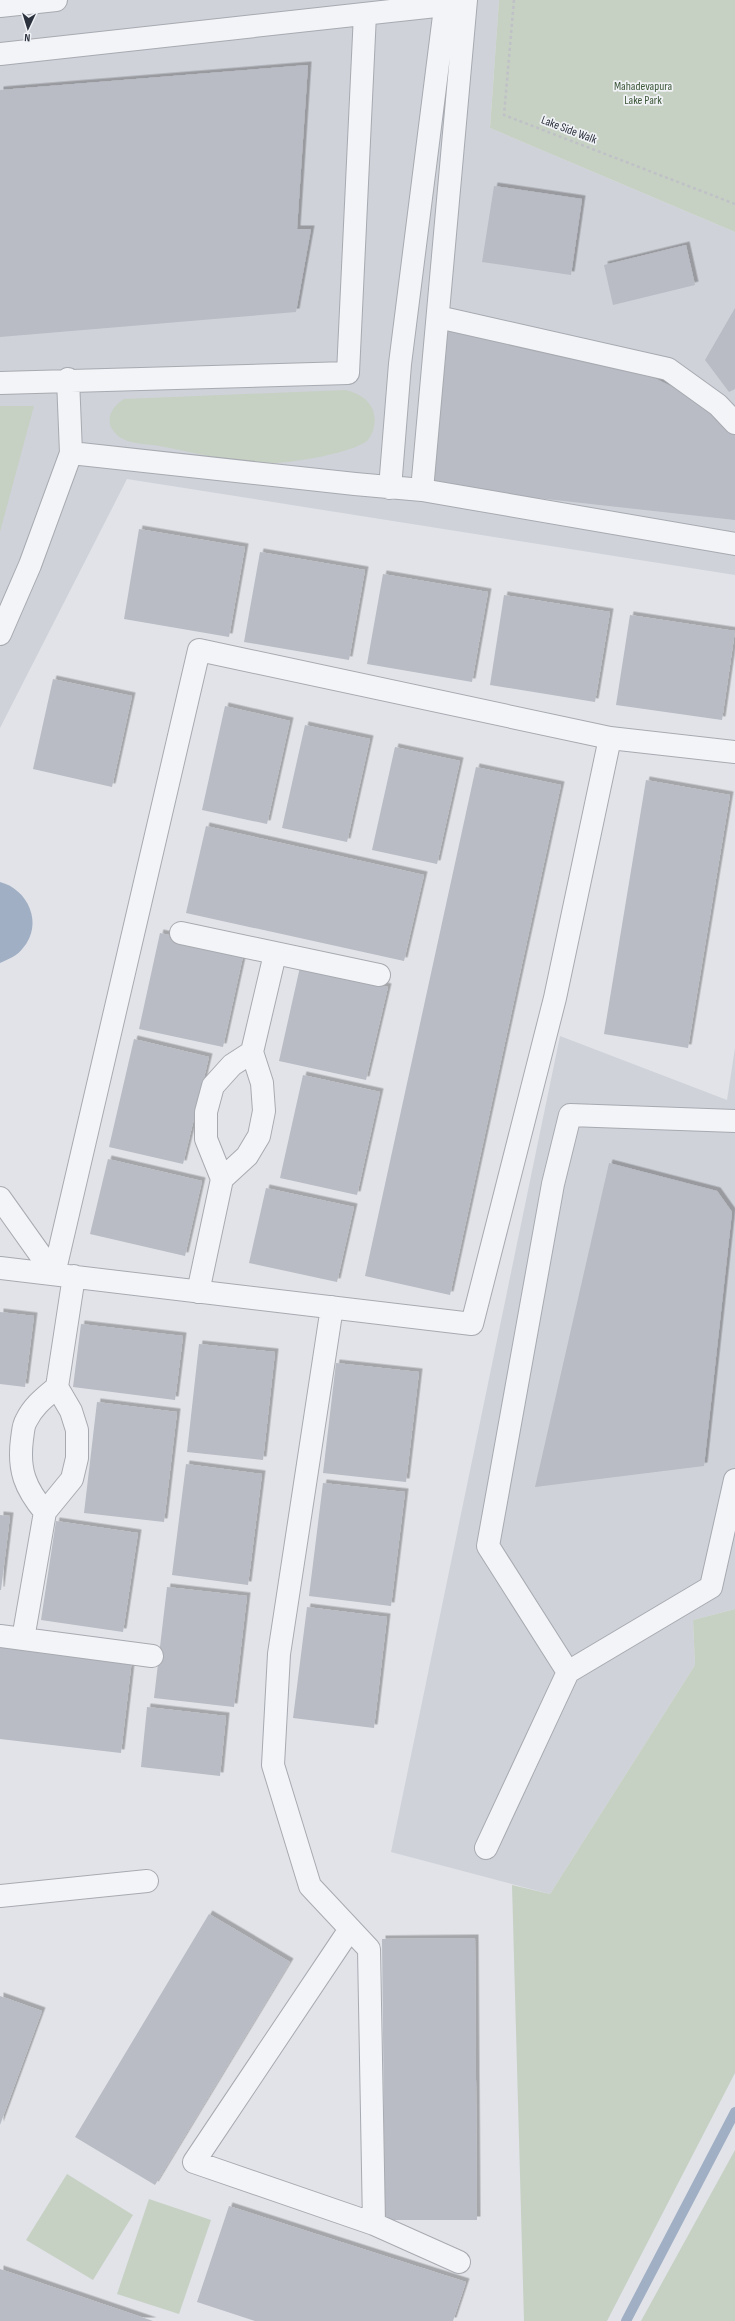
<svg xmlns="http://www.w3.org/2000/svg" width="735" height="2321" font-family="'Sofia Sans Condensed',sans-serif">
<defs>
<filter id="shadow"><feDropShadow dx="3.5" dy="-3.5" stdDeviation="0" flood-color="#0004"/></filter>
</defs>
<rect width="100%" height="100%" fill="#e1e3e8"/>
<path fill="#cfd2d9" d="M0 0H499L490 128 735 232V575L127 479 0 728Z
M560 1036 727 1100 735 1048V1609L693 1620 695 1665 550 1894 391 1852Z"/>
<path fill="#c6d1c3" d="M499 0H735V232L490 128Z
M345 390C364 394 378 406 374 427 373 432 370 438 367 441 351 453 297 462 276 463 237 464 197 453 159 446 148 444 133 444 123 439 118 437 115 433 112 429 105 417 114 405 124 399Z
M0 406H34L0 532Z
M735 1609V2073L607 2321H524L512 1885 550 1894 695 1665 693 1620Z
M735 2150V2321H641Z
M67 2174 133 2215 93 2280 26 2240Z
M149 2199 211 2220 179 2314 117 2294Z"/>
<path fill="#a0afc4" d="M0 882C28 889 44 924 23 948 17 956 9 959 0 963Z"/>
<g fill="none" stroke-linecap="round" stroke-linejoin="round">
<path stroke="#a0afc4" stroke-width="10" d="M626 2321 735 2112"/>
</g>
<path fill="#b9bcc4" filter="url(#shadow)" d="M308 65 297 229H311L296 312 0 337V90Z
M494 186 582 199 571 275 482 262Z
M686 245 695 285 613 305 604 265Z
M735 308V389L729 392 705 360Z
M439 328 626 364 705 403 735 433V520L428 486Z
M139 529 245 547 229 637 124 619Z
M260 552 365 570 349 660 244 642Z
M383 574 488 592 472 682 367 664Z
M504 595 610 612 595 702 490 685Z
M630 615 735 631 722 720 616 705Z
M53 679 132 696 112 787 33 769Z
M225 706 290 721 267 824 202 810Z
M305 725 370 739 347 842 282 828Z
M395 747 460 761 437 864 372 850Z
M476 767 561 785 450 1295 365 1276Z
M646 780 730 795 688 1048 604 1034Z
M206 826 424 875 404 961 186 913Z
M160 933 244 952 223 1047 139 1029Z
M300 967 388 987 366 1080 279 1061Z
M134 1039 209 1057 183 1164 109 1147Z
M303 1075 380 1092 357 1195 280 1178Z
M108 1159 202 1181 185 1256 90 1234Z
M609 1163 717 1191 732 1212 704 1466 535 1487Z
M266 1188 354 1207 337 1282 249 1263Z
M0 1312 34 1316 25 1387 0 1384Z
M81 1324 183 1336 175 1400 73 1387Z
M199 1344 275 1352 263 1460 187 1452Z
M336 1363 419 1372 406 1482 323 1473Z
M97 1402 177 1412 164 1522 84 1513Z
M186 1464 262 1474 248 1585 172 1575Z
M323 1483 405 1492 391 1606 309 1596Z
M0 1515 10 1516 1 1590H0Z
M56 1521 138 1533 123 1632 41 1620Z
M167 1587 247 1596 234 1707 154 1698Z
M307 1607 387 1617 374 1728 293 1718Z
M0 1643 132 1659 121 1753 0 1739Z
M147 1707 226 1716 220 1776 141 1767Z
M209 1914 290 1962 155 2185 75 2137Z
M475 1938 477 2220H385L382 1939Z
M0 1996 42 2011 0 2125Z
M229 2206 466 2282 453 2321H255L197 2302Z
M0 2269 153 2321H0Z"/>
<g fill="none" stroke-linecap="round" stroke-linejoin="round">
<g stroke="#a7aab1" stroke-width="24">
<path id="minor" d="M0 6 56 0
M0 54 445 5
M438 317 668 369 718 405 735 423
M68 379 71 453
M0 383 348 373 365 14
M390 488 400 364 446 0
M422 490 466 0
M0 634 30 565 71 453 355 484 422 490 735 544
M610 738 735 752
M181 933 379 975
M222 1179 247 1156 259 1136 264 1111 262 1083 252 1052 275 954
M0 1198 54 1274 199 650 610 738 555 998 472 1324 0 1268
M198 1292 222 1179 206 1139V1112L213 1086 232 1065 252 1052
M332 1307 279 1654 273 1765 310 1886 369 1949 374 2224
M45 1512C25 1488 18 1470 22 1439 23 1433 23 1426 26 1421 33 1406 45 1397 57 1387
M0 1636 152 1656
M23 1639 45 1512 72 1479 77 1458V1430L71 1411 57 1387 74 1276
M568 1672 488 1546 553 1184 570 1115 735 1121
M486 1848 568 1672 711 1587 735 1480
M0 1896 147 1881
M350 1929 194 2162 374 2224 459 2262"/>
</g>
<path stroke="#bfc1c7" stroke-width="2.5" stroke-dasharray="3 3" stroke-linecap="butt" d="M514 0 504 115 735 204"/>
<use href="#minor" stroke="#f3f4f7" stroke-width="22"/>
</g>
<g text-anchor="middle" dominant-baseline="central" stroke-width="3.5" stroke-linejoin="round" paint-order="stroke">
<g font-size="12" fill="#3e583a" stroke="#f0f2f6">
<text x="643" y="86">Mahadevapura<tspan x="643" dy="14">Lake Park</tspan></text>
</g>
<g font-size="12" fill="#2b313d" stroke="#f0f2f6">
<text transform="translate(569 130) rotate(21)">Lake Side Walk</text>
</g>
</g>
<g transform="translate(28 28) rotate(184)" stroke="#f0f2f6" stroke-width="3" paint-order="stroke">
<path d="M0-3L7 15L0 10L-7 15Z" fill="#2b313d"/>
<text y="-6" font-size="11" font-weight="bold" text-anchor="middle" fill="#2b313d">N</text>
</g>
</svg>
